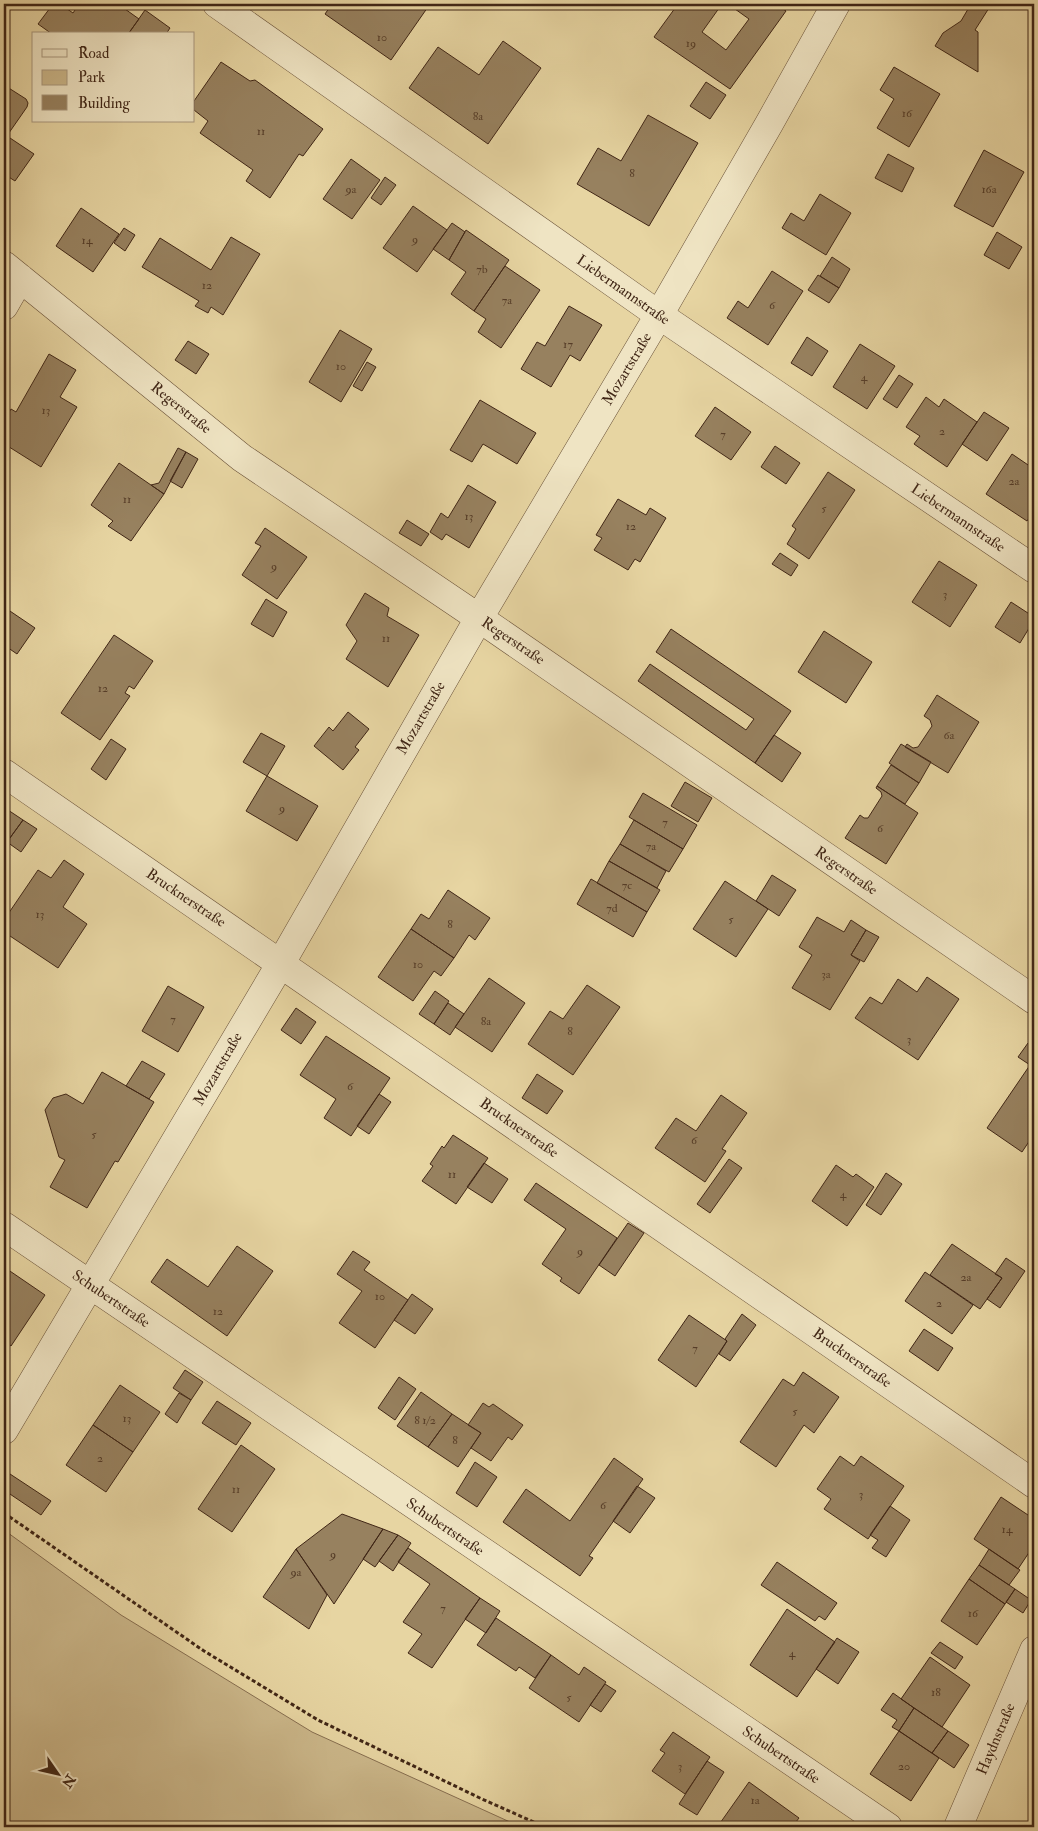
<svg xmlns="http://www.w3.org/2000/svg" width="1038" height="1831" font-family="'IM FELL Double Pica',serif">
<rect width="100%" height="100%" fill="#e7d5a2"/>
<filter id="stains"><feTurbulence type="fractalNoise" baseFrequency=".004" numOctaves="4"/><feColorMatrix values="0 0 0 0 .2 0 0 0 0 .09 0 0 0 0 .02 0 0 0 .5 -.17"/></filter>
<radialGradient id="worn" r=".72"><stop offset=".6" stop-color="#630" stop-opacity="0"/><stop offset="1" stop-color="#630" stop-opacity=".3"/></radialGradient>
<path fill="#cbb78a" stroke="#866e50" d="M4 1530 121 1615 312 1732 521 1827H4Z"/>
<path fill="#97815f" stroke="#402616" d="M53 4H60L73 13 79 4H118L139 19 128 34H52L38 24Z
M332 4H364L367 6 369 4H430L391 60 325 14Z
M678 4H722L702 32 726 50 749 19 728 4H776L786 11 730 89 654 37Z
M971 4H981L989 8 975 30 978 32V72L935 46 943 33 961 21Z
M145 10 170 28 166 34 129 33Z
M503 41 541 68 488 144 409 88 438 47 479 75Z
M221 62 250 81 255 80 323 129 303 156 299 154 270 198 246 181 253 170 200 133 208 121 194 110V101Z
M894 67 940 94 909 147 877 128 894 99 880 90Z
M706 82 726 95 710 119 690 106Z
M4 85 26 99 28 103 27 107 4 140Z
M648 115 698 143 649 226 577 184 598 148 621 161Z
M7 136 34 154 15 181 4 174V140Z
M984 150 1024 172 993 227 954 206Z
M888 154 914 168 902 192 875 178Z
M351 159 380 180 352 219 323 199Z
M385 177 396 185 381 205 371 198Z
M820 194 851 213 826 255 782 228 791 213 804 221Z
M413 206 447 230 417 272 383 248Z
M81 208 119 234 93 272 56 246Z
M452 223 465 232 449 260 433 249Z
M124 228 135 235 125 251 114 243Z
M466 230 509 260 474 311 451 294 466 272 449 260Z
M997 232 1022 247 1009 269 984 255Z
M231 237 260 254 223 315 211 307 208 313 195 306 199 301 142 267 160 238 211 270Z
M832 257 850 269 839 288 820 276Z
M505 266 540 290 501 348 478 332 486 319 474 311Z
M772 271 803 291 768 345 727 318 738 301 748 308Z
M818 275 839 288 829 303 808 290Z
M569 306 602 325 580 361 570 355 551 387 521 369 537 342 545 346Z
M340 330 372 349 341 402 309 382Z
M807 337 828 351 812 376 791 363Z
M188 341 209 354 196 374 175 360Z
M860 344 895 366 867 409 833 387Z
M49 354 76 370 60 397 77 407 41 467 6 445 4 448V415L7 416 11 409 16 412Z
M367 362 376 367 362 391 353 386Z
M899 375 913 384 897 408 883 399Z
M926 397 939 407 944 399 977 422 947 467 914 444 920 436 906 427Z
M480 400 536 433 517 464 483 444 472 462 450 450Z
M715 407 751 432 731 460 695 436Z
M984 412 1009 428 987 461 962 444Z
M775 446 800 463 786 484 761 467Z
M178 448 186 452 164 494 151 485 159 483Z
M186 452 198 459 182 488 170 481Z
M1012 454 1034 469V511L1027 521 986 494Z
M119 463 164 494 131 541 108 526 113 521 91 505Z
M828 472 855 490 809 559 787 544 796 529 792 526Z
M468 485 496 502 469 548 446 534 442 540 430 532 441 513 448 518Z
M618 499 646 515 650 508 666 518 640 562 635 559 628 570 594 550 602 538 596 535Z
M407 520 429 534 421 546 399 533Z
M265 528 307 557 277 599 242 575 261 546 255 543Z
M780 553 798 565 791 576 772 564Z
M939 561 977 585 950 627 912 602Z
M365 593 389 608 387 616 419 635 388 687 346 659 357 641 346 625Z
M266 599 287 612 273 637 251 624Z
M1011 602 1034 617V620L1020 643 995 627Z
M4 607 35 628 17 654 4 645Z
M671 629 791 711 755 763 638 681 650 664 746 730 754 719 656 652Z
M824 631 872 662 846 703 798 672Z
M114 635 153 661 134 689 129 686 125 693 130 696 100 740 61 713Z
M937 695 979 722 948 773 905 747 907 744 913 748 918 747 932 726 930 720 924 716Z
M348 712 369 729 355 747 359 750 343 770 314 746 329 727 333 731Z
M261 733 285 746 267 776 243 762Z
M774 735 801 753 782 782 755 763Z
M111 739 126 749 106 780 91 769Z
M901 744 931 762 919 783 889 763Z
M891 765 919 783 905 804 877 786Z
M267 776 318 806 297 841 246 811Z
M685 782 712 798 698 822 671 806Z
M877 786 918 813 886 864 845 838 860 815 864 818H868L882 796 881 792 876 788Z
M643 793 697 825 683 849 629 817Z
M8 810 23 820 7 842 4 840V816Z
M23 820 37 829 21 852 7 842Z
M634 820 683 849 669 872 620 844Z
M620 844 666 871 657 888 609 861Z
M64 860 84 874 63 907 87 924 58 968 4 932V920L38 870 51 878Z
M609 861 660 890 647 912 597 883Z
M772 875 796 890 779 916 756 901Z
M591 879 647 912 633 937 577 904Z
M725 881 768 909 736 957 693 929Z
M448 890 490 918 475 940 469 935 454 958 411 929 421 914 429 919Z
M817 917 844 932 851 920 866 930 851 955 860 961 830 1010 792 988 812 955 799 947Z
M411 929 454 958 441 976 434 971 413 1001 378 977Z
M866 930 879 937 864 962 851 955Z
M927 977 959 999 918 1060 855 1018 870 997 882 1004 898 979 917 992Z
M489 978 525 1003 492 1052 455 1027Z
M587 985 620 1007 573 1075 528 1044 550 1011 563 1019Z
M168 986 204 1007 178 1052 142 1031Z
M435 991 449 1001 434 1024 419 1014Z
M448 1003 464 1014 450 1035 434 1024Z
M296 1008 316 1022 301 1044 281 1030Z
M326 1036 390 1078 351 1136 324 1118 336 1099 300 1075Z
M1028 1043 1034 1047V1134L1022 1152 987 1128 1030 1065 1018 1057Z
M142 1061 165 1074 149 1099 126 1086Z
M102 1072 154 1102 118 1162 115 1161 87 1208 50 1187 65 1160 59 1157 45 1110 53 1098 66 1094 83 1104Z
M537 1074 563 1091 547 1114 522 1098Z
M379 1094 391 1102 369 1134 357 1126Z
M721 1095 747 1113 722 1149 726 1151 705 1182 655 1148 676 1118 696 1131Z
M453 1135 488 1158 456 1204 422 1181 433 1166 430 1164 442 1146 444 1148Z
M729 1159 742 1168 710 1213 697 1204Z
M484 1163 508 1179 492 1203 467 1187Z
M836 1165 853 1177 856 1174 874 1187 847 1226 812 1201Z
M886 1173 902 1184 881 1215 866 1205Z
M536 1183 617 1238 579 1294 560 1281 562 1278 542 1264 566 1229 524 1200Z
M628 1223 644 1233 615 1276 599 1265Z
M952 1244 1002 1278 980 1309 930 1275Z
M237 1246 273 1271 227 1336 151 1282 167 1259 208 1287Z
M353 1251 370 1262 364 1270 408 1300 375 1348 339 1323 362 1291 337 1274Z
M1006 1258 1025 1271 1000 1308 987 1299 1002 1278 995 1274Z
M4 1267 45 1295 11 1346 4 1341Z
M925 1272 973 1305 952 1334 905 1301Z
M412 1294 433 1309 415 1334 394 1320Z
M742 1314 756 1325 730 1361 719 1354 727 1341 725 1339Z
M689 1315 727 1341 696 1387 658 1360Z
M924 1329 953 1348 938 1371 909 1351Z
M185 1370 203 1382 191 1400 173 1388Z
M803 1372 839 1397 814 1433 804 1425 776 1467 740 1442 783 1379 794 1386Z
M399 1377 416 1389 395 1420 378 1408Z
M120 1385 160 1412 133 1452 93 1425Z
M421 1392 452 1414 428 1447 397 1426Z
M179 1393 191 1400 177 1423 165 1414Z
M217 1401 251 1423 236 1445 202 1423Z
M483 1403 489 1407 493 1404 523 1425 512 1440 508 1437 491 1461 471 1448 481 1433 468 1425Z
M452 1414 481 1433 458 1467 428 1447Z
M93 1425 133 1452 106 1492 66 1465Z
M241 1445 275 1469 232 1532 198 1509Z
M840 1456 854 1466 861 1456 904 1486 868 1539 824 1509 831 1499 817 1489Z
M614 1458 643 1479 589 1556 593 1558 580 1576 503 1522 526 1489 570 1521Z
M475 1462 497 1477 477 1507 456 1493Z
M10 1474 51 1501 41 1515 4 1490V1484Z
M637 1486 655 1498 630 1533 613 1521Z
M1001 1497 1034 1519V1545L1018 1569 974 1539Z
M890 1506 910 1520 886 1557 872 1548 878 1540 870 1535Z
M342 1514 383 1529 334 1604 296 1549Z
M383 1529 398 1535 375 1567 363 1559Z
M398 1535 411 1543 393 1571 379 1561Z
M408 1548 480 1598 432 1668 408 1653 422 1634 403 1622 430 1584 398 1562Z
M296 1549 327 1595 309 1629 263 1597Z
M989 1549 1020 1570 1009 1585 979 1565Z
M777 1562 837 1603 825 1620 819 1616 815 1621 761 1585Z
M979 1565 1015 1589 1005 1604 969 1579Z
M969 1579 1005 1604 977 1645 941 1621Z
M1015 1589 1031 1600 1023 1613 1006 1602Z
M480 1598 500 1611 486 1633 465 1619Z
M787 1609 835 1642 797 1697 750 1665Z
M496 1618 551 1655 535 1678 519 1667 516 1671 477 1645Z
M837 1638 859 1652 838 1684 816 1669Z
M940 1642 963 1657 955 1669 931 1653Z
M551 1655 579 1675 584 1667 606 1682 579 1722 529 1688Z
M930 1657 970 1685 942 1727 901 1699Z
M605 1684 616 1691 601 1712 590 1705Z
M893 1693 914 1708 899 1731 892 1727 897 1720 881 1710Z
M914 1708 948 1731 932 1753 899 1731Z
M899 1731 939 1758 911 1801 870 1774Z
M948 1731 969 1745 954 1768 932 1753Z
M673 1732 710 1757 685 1794 652 1771 665 1753 660 1750Z
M707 1761 724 1772 697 1815 679 1804Z
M749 1782 799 1818 792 1827 718 1826Z"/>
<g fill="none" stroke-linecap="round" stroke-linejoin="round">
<g stroke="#6a5239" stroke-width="29">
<path id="minor" d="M217 4 659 315 1034 569
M4 265 242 458 479 618 1034 1000
M4 306 20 278
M4 773 1034 1484
M4 1226 888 1827
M4 1430 281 963 479 618 659 315 769 124 836 4"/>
</g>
<g stroke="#6a5239" stroke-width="29">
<path id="tertiary" d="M958 1827 1034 1650"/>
</g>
<path stroke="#402616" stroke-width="3" stroke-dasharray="4 2.5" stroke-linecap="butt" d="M4 1513 204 1651 318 1720 482 1799 545 1827"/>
<use href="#minor" stroke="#efe4c3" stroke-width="28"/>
<use href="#tertiary" stroke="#efe4c3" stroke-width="28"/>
</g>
<g text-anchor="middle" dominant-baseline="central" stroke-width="4" stroke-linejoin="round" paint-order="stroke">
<g font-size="12" fill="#563d28">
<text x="382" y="37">10</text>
<text x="691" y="43">19</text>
<text x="907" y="113">16</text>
<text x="478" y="116">8a</text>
<text x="261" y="131">11</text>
<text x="632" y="173">8</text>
<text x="351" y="189">9a</text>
<text x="989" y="189">16a</text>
<text x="415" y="239">9</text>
<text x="87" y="240">14</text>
<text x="482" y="269">7b</text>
<text x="207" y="285">12</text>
<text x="507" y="300">7a</text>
<text x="772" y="305">6</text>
<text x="568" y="344">17</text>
<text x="341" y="366">10</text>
<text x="864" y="377">4</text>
<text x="46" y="410">13</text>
<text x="942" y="431">2</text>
<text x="723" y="434">7</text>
<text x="1014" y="481">2a</text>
<text x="127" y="499">11</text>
<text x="824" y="508">5</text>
<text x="469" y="516">13</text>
<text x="631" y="526">12</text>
<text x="274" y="566">9</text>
<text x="945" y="594">3</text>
<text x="386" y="638">11</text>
<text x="103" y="688">12</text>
<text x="949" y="735">6a</text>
<text x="282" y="808">9</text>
<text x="665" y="822">7</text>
<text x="880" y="828">6</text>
<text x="651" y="846">7a</text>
<text x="627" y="885">7c</text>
<text x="612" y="908">7d</text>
<text x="40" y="914">13</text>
<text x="731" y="919">5</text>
<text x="450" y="924">8</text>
<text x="418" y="964">10</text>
<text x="826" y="974">3a</text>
<text x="173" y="1019">7</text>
<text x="486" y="1021">8a</text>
<text x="570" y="1031">8</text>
<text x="909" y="1039">3</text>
<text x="350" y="1086">6</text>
<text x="94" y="1134">5</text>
<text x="694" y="1140">6</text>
<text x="452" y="1174">11</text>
<text x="843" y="1194">4</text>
<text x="580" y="1251">9</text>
<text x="966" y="1277">2a</text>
<text x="380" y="1296">10</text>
<text x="939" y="1303">2</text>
<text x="218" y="1311">12</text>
<text x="695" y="1348">7</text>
<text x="795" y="1411">5</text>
<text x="127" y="1418">13</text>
<text x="425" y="1420">8 1/2</text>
<text x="455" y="1440">8</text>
<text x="100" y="1458">2</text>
<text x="236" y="1489">11</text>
<text x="861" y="1494">3</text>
<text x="603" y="1505">6</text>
<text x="1007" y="1529">14</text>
<text x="333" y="1554">9</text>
<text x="296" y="1572">9a</text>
<text x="443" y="1608">7</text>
<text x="973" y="1613">16</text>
<text x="792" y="1653">4</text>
<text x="936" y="1692">18</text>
<text x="569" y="1697">5</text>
<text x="680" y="1766">3</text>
<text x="904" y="1766">20</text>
<text x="755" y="1800">1a</text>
</g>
<g font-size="15" fill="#402616" stroke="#efe4c3">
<text transform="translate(623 290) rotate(35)">Liebermannstraße</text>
<text transform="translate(627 369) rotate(-59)">Mozartstraße</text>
<text transform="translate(181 408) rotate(39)">Regerstraße</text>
<text transform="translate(958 518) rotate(34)">Liebermannstraße</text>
<text transform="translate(513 641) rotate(34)">Regerstraße</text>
<text transform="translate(421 718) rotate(-60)">Mozartstraße</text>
<text transform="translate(846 871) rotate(35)">Regerstraße</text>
<text transform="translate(186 898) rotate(34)">Brucknerstraße</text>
<text transform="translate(218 1069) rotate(-60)">Mozartstraße</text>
<text transform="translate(519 1128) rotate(35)">Brucknerstraße</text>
<text transform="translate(111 1299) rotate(34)">Schubertstraße</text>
<text transform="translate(852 1358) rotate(35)">Brucknerstraße</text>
<text transform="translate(445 1527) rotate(34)">Schubertstraße</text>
<text transform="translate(996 1739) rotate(-67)">Haydnstraße</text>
<text transform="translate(781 1755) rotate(34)">Schubertstraße</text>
</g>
</g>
<rect width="1038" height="1831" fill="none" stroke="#e7d5a2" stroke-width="20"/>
<rect x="5" y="5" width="1028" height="1821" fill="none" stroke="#402616" stroke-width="2.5"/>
<rect x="10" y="10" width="1018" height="1811" fill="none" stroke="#402616"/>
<rect x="32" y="32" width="162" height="90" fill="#efe4c3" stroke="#a9987e"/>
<rect x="42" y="49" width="25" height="8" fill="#efe4c3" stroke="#a9987e"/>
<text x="78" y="58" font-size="15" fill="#402616">Road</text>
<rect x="42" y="70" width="25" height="15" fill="#cbb78a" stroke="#a9987e"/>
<text x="78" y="82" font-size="15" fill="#402616">Park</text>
<rect x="42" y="95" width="25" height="15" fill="#97815f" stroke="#a9987e"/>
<text x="78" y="108" font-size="15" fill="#402616">Building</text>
<g transform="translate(58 1774) rotate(124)" stroke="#efe4c3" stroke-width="4" paint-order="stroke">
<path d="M0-4L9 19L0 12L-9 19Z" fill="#402616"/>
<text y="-8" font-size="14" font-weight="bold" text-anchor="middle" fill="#402616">N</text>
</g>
<rect width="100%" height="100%" filter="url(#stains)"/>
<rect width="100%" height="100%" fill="url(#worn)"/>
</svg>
